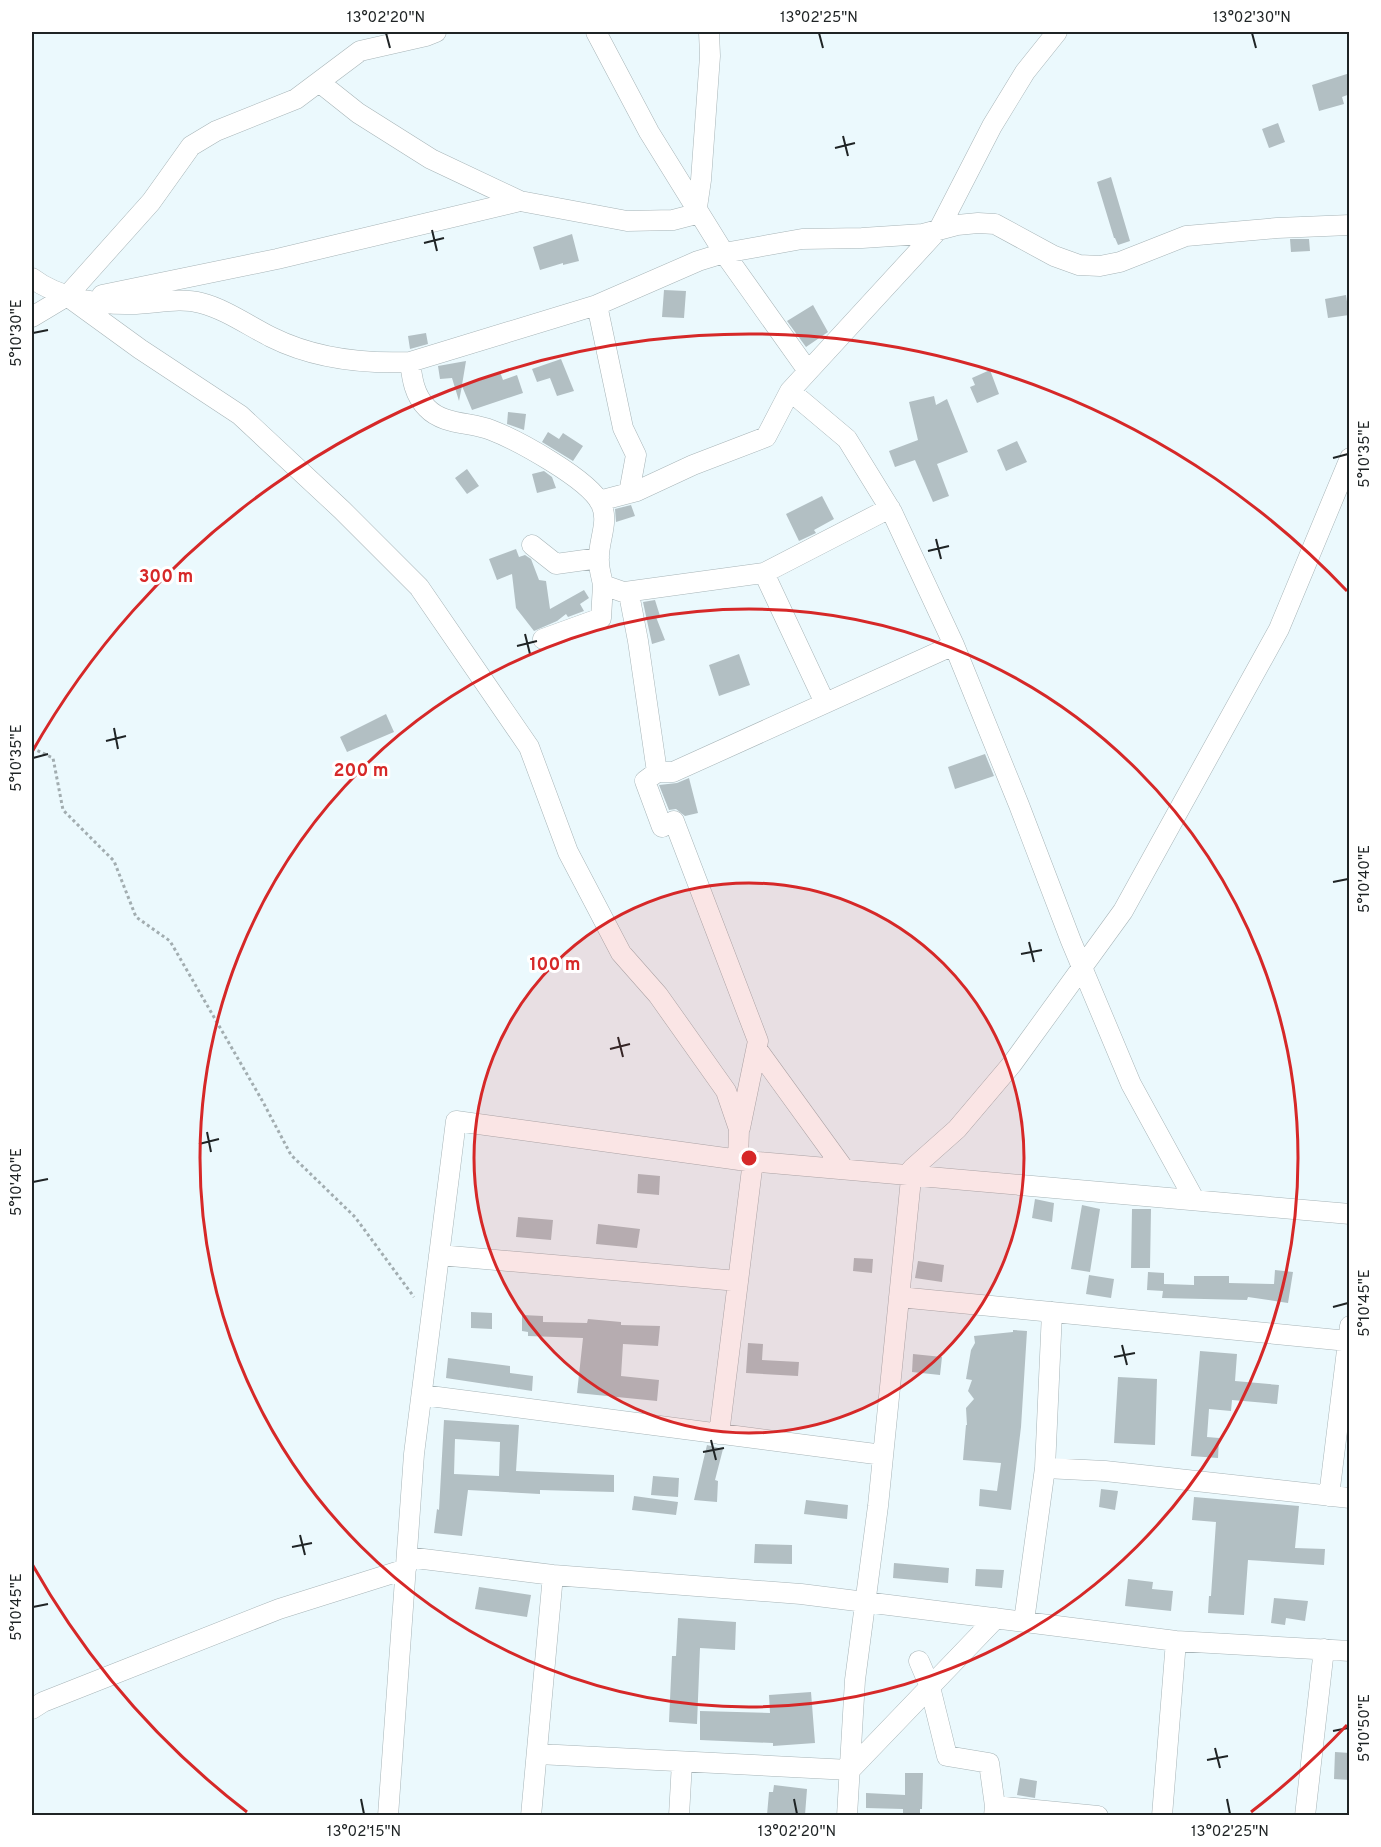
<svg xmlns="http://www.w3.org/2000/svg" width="1381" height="1847" font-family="Overpass,sans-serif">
<rect width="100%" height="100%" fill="#ebf9fd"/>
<path fill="#b2bfc3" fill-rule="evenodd" d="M1350 73V94L1342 97 1344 104 1319 111 1312 85Z
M1278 123 1285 142 1269 148 1262 129Z
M1111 177 1130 241 1118 245 1115 238H1114L1097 182Z
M572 234 579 261 563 265V263L540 270 533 247Z
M1290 239H1309L1310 251 1291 252Z
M664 290 686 291 684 318 662 317Z
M1346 295 1349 315 1328 318 1325 299Z
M813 305 828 332 806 347 787 321Z
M426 333 428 344 410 349 408 336Z
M561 359 574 391 557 396 550 378 537 382 532 369Z
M466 361 462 385 500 372 503 380 517 375 523 393 472 410 462 386 459 401 452 378 440 379 438 366Z
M990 370 999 394 977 403 970 387 975 385 972 378Z
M934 396 936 405 947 399 968 452 937 464 949 496 933 502 915 460 895 467 889 451 918 440 909 402Z
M508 412 526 414 524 430 507 424Z
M548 432 559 439 563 433 583 446 573 461 542 442Z
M1017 441 1027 462 1006 471 997 450Z
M467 469 479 486 467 494 455 478Z
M544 471 552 477 556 488 537 493 532 474Z
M822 496 834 519 814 530 816 533 799 541 786 514Z
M631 505 635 516 616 522 615 509Z
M516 549 519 557 525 555 531 559 539 580 546 581 550 609 584 590 589 598 580 604 584 611 568 617 566 614 557 621 534 631 516 608 512 574 497 580 489 559Z
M655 600 660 616 656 617 665 640 652 644 643 602Z
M739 654 750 685 719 696 709 665Z
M386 714 394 732 347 752 340 737Z
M985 754 994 776 955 789 948 767Z
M689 778 698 813 685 816 676 809 669 810 659 785 677 783Z
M638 1174 660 1176 659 1195 637 1193Z
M1035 1199 1054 1203 1052 1222 1032 1218Z
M1082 1205 1100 1209 1090 1272 1071 1269Z
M1132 1209H1151L1150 1268H1131Z
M518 1217 553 1220 551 1240 516 1237Z
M598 1224 640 1229 637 1248 596 1244Z
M854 1258 873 1259 872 1273 853 1271Z
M918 1261 944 1265 942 1282 915 1278Z
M1275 1270 1293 1272 1288 1303 1248 1297 1247 1300 1162 1298 1163 1291 1147 1290 1148 1272 1164 1273V1284L1194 1285V1276H1229V1283L1274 1284Z
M1089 1275 1114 1279 1111 1298 1086 1294Z
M471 1312 492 1313V1329L471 1328Z
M522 1315 543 1316V1322L587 1323 588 1319 621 1322V1325L660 1326 658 1346 623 1344 621 1376 659 1380 657 1401 577 1393 583 1338 528 1336V1332L522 1331Z
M1013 1330 1027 1331 1021 1427 1011 1510 979 1506 980 1489 997 1491 1001 1463 963 1460 966 1425H967L966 1408 974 1399 968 1391 972 1380 966 1379 971 1350 975 1343 974 1336 1013 1332Z
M748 1343 763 1344 762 1360 799 1362 798 1376 746 1373Z
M1200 1351 1237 1354 1235 1381 1279 1385 1277 1404 1232 1400 1231 1411 1209 1409 1207 1437 1219 1438 1218 1458 1191 1456Z
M913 1354 942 1357 940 1375 912 1372Z
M448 1358 510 1366V1373L533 1376 532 1391 446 1378Z
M1118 1377 1157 1379 1155 1445 1114 1443Z
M444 1420 519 1425 516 1471 614 1475V1492L540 1490V1494L468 1490 462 1536 434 1533 437 1509 439 1510ZM455 1439 500 1442 499 1476 454 1474Z
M707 1445 723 1449 715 1480 718 1481 717 1502 694 1500Z
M653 1476 679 1478 678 1497 651 1495Z
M1101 1489 1118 1491 1115 1510 1099 1507Z
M634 1496 678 1502 676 1515 632 1510Z
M1194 1497 1299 1506 1295 1548 1325 1549 1324 1565 1248 1560 1244 1615 1208 1613 1209 1596H1211L1216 1522 1192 1520Z
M806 1500 848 1505 847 1519 804 1514Z
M755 1544 792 1545V1564L754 1563Z
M894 1563 949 1568 948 1583 893 1578Z
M976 1569 1004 1570 1002 1588 975 1586Z
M1128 1579 1153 1582 1152 1589 1173 1591 1171 1611 1125 1606Z
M479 1587 531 1595 527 1617 475 1609Z
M1274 1598 1308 1601 1305 1621 1286 1618 1285 1625 1271 1623Z
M678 1618 736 1622 735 1650 700 1648 697 1724 669 1722 672 1656H676Z
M811 1692 815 1743 773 1746V1743L700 1740V1711L770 1713 769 1695Z
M1335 1752 1350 1753V1780L1334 1779Z
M905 1773H923L922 1809H920V1815H903V1809L866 1808V1793L905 1795Z
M1020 1778 1037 1781 1035 1798 1017 1795Z
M774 1785 807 1789 805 1815H767L769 1792H773Z"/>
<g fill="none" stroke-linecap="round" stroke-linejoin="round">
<g stroke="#a7b4b7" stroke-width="21">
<path id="street" d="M436 32 426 36 360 51 296 99 216 131 191 146 151 202 67 296 140 349 240 415 342 510 419 587 529 747 568 852 621 953 658 995 726 1091 739 1129 738 1160
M596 32 649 132 724 253 808 371
M319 82 358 113 431 159 520 201 627 221 673 220 696 214 701 180 710 56 709 32
M32 278C58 298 99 305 132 304 154 304 179 297 201 303 225 309 249 326 271 337 315 359 362 364 410 362L597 305 698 261 724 253 802 239 862 238 923 234 957 225 978 223 995 224 1054 256 1079 265 1100 266 1120 262 1186 236 1277 228 1350 225
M102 295 277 259 520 201
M597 305 623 428 636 455 629 493
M32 317 67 296
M410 362C412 378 414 395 427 408 443 425 471 422 491 430 517 440 589 479 601 504 610 522 597 543 599 562 599 570 602 578 603 585L629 594 638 641 657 772 645 781 662 827 674 821 758 1041 740 1128
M790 391 847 439 892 512 954 645 1019 805 1071 941 1131 1084 1194 1199
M599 501 637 491 693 465 766 437 790 391 939 229 992 126 1025 72 1057 32
M532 545 556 564 599 558
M764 573 825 703
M625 592 764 573 890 508
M543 639 601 618 603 585
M657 772H673L954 645
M757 1049 844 1169
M439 1255 738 1281
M899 1297 1348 1341
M422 1395 883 1455
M719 1434 753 1161
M1045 1468 1052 1312
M1329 1496 1350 1326
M407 1557 553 1575 801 1594 1176 1641 1350 1651
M1024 1621 1045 1468 1105 1471 1350 1498
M919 1661 930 1687 947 1756 989 1763 995 1806
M32 1709 43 1702 279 1609 406 1569
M538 1754 850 1770 996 1618
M388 1816 414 1454 456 1121 747 1161 1350 1214
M531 1816 553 1575
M679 1816 682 1762
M847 1816 855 1680 878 1506 912 1169 957 1129 1012 1064 1123 911 1279 629 1350 458
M994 1816 995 1806 1098 1816
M1162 1816 1176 1641
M1305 1816 1324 1649"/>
</g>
<path stroke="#a2adb0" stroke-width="3" stroke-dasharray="3 3" stroke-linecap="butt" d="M32 748 53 758 63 810 114 861 136 917 170 941 263 1102 291 1155 355 1217 414 1297"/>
<use href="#street" stroke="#fff" stroke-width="20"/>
</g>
<path fill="none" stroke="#1f2425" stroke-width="2" d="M386 33 390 48M819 33 823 48M1252 33 1256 48M843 136 848 156M835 148 855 143M432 230 437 251M424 243 444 238M33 333 48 330M1333 458 1348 454M936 539 941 559M928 551 949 546M525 634 530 654M517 646 537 641M114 728 118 749M106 741 126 736M33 758 48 754M1333 882 1348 879M1029 942 1034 962M1021 954 1042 950M618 1037 623 1057M610 1049 630 1044M207 1132 211 1152M199 1144 219 1139M33 1182 48 1179M1333 1307 1348 1303M1122 1345 1127 1365M1114 1357 1135 1353M711 1440 716 1460M703 1452 724 1448M300 1535 305 1555M292 1547 312 1543M33 1607 48 1604M1333 1731 1348 1728M1215 1748 1220 1768M1207 1760 1228 1756M361 1799 364 1814M794 1799 797 1814M1227 1799 1230 1814"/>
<circle cx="749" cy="1158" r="275" fill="#d62828" fill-opacity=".12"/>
<g fill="none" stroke="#d62828" stroke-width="3">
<circle cx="749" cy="1158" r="275"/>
<circle cx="749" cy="1158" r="549"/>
<path d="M1347 1725A824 824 0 0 1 1251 1812M247 1812A824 824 0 0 1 32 1564M32 752A824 824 0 0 1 1347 591"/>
</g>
<circle cx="749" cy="1158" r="9" fill="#d62828" stroke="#fff" stroke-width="3"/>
<g font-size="18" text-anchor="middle" font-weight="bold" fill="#d62828" stroke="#fff" stroke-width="6" stroke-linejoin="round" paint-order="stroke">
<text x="166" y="582">300 m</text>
<text x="361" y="776">200 m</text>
<text x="555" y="970">100 m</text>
</g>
<rect width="1381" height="1847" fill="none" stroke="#ffffff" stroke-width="66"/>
<rect x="33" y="33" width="1315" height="1781" fill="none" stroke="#1f2425" stroke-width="2"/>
<g font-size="15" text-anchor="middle" fill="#1f2425">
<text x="386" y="22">13°02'20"N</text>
<text x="819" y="22">13°02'25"N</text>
<text x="1252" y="22">13°02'30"N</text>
<text transform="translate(16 333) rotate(-90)" y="5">5°10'30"E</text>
<text transform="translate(1364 454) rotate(-90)" y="5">5°10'35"E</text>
<text transform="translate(16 758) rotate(-90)" y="5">5°10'35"E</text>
<text transform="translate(1364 879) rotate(-90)" y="5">5°10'40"E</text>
<text transform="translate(16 1182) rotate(-90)" y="5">5°10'40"E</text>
<text transform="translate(1364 1303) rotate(-90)" y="5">5°10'45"E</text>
<text transform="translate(16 1607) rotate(-90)" y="5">5°10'45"E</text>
<text transform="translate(1364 1728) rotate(-90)" y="5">5°10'50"E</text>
<text x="364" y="1836">13°02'15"N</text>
<text x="797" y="1836">13°02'20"N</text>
<text x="1230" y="1836">13°02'25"N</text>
</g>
</svg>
